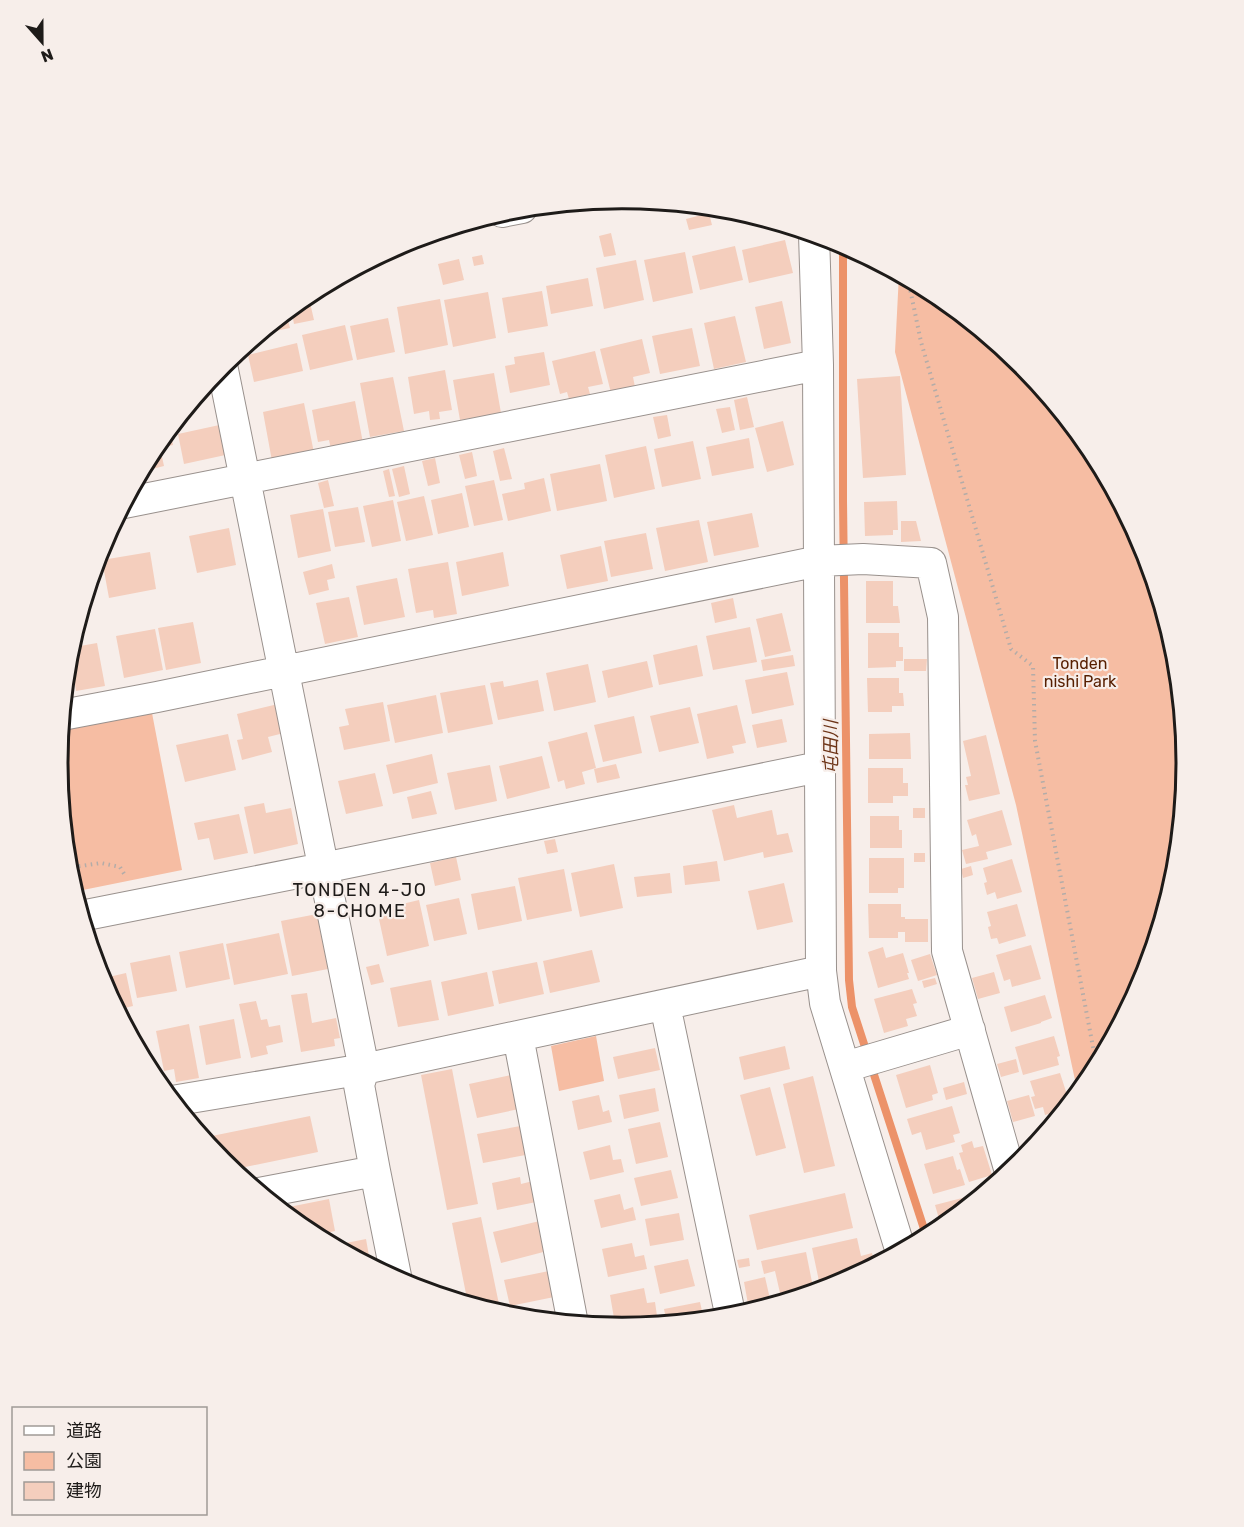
<svg xmlns="http://www.w3.org/2000/svg" width="1244" height="1527" font-family="Rubik,'Noto Sans JP',sans-serif">
<rect width="100%" height="100%" fill="#f7eeea"/>
<path fill="#f6bda3" d="M899 274 936 294 1022 364 1092 450 1144 548 1176 654 1187 764 1176 874 1144 980 1092 1078 1078 1094 1016 805 895 352Z
M152 713 182 870 73 892 68 873 57 764 60 731Z
M596 1036 604 1081 559 1091 551 1046Z"/>
<g fill="none" stroke-linecap="round" stroke-linejoin="round">
<path stroke="#ec9269" stroke-width="8" d="M843 244V501L849 980 852 1007 927 1238"/>
</g>
<path fill="#f4cebd" d="M709 213 712 225 689 230 686 219Z
M611 233 616 255 604 257 599 236Z
M785 240 793 273 749 283 742 250Z
M735 246 743 280 700 290 692 256Z
M685 252 693 293 653 302 644 260Z
M482 255 484 264 474 266 472 257Z
M459 259 464 280 443 285 438 264Z
M636 260 644 300 604 309 596 268Z
M588 278 593 306 551 314 546 286Z
M542 291 548 326 508 333 502 298Z
M488 292 496 338 453 347 444 300Z
M308 294 314 320 294 324 291 308Z
M440 299 448 345 405 354 397 307Z
M782 301 791 343 764 349 755 307Z
M286 312 290 328 260 334 274 321Z
M735 316 746 362 714 369 704 323Z
M388 318 395 352 357 360 350 326Z
M345 325 353 360 310 370 302 335Z
M692 328 700 366 660 374 652 336Z
M642 339 650 373 633 377 635 387 611 393 600 349Z
M297 343 303 371 254 382 248 355Z
M595 351 603 384 588 387 590 394 569 399 567 392 560 394 552 361Z
M544 352 550 385 510 393 505 366 515 364 514 357Z
M445 370 452 410 439 412 440 419 430 420 429 411 414 414 408 377Z
M494 373 501 413 460 420 453 380Z
M900 376 906 475 863 478 857 379Z
M393 377 404 431 370 437 360 383Z
M747 397 754 427 740 430 734 400Z
M355 401 363 443 331 449 329 440 318 442 312 410Z
M304 403 314 453 272 461 263 412Z
M730 407 735 430 722 433 716 409Z
M667 415 671 436 658 439 653 417Z
M783 421 794 465 767 472 755 428Z
M224 424 230 454 184 464 178 434Z
M170 429 173 445 160 448 164 466 140 472 152 449Z
M749 438 754 468 712 476 706 447Z
M693 441 701 479 662 487 654 449Z
M646 446 655 489 614 498 605 455Z
M504 448 512 479 500 481 493 451Z
M472 452 477 476 465 479 459 455Z
M435 458 440 483 428 486 422 461Z
M600 464 607 501 557 511 550 474Z
M404 466 410 494 399 497 392 469Z
M389 469 395 496 389 497 383 471Z
M544 478 551 511 508 521 502 494 525 489 524 483Z
M328 480 334 506 324 508 318 483Z
M494 480 503 520 474 526 465 486Z
M462 493 469 527 438 534 431 500Z
M424 496 433 535 406 541 397 502Z
M393 500 401 541 372 547 363 506Z
M897 501 898 530H893V535L865 536 864 502Z
M358 507 365 542 335 547 328 512Z
M323 509 331 551 298 558 290 515Z
M752 513 759 547 714 556 707 522Z
M699 520 708 562 665 571 656 528Z
M901 521H916L921 541 901 542Z
M229 528 236 565 197 573 189 536Z
M646 533 653 569 611 577 604 541Z
M601 546 608 581 567 589 560 555Z
M150 552 156 589 109 598 102 560Z
M503 552 509 586 462 596 456 562Z
M448 562 457 614 434 618 433 610 416 613 408 569Z
M332 564 335 578 327 580 329 590 309 595 303 572Z
M397 578 405 617 364 625 356 586Z
M866 581H893V606H898L900 623H866Z
M349 597 358 637 325 644 316 603Z
M733 598 737 618 715 623 711 603Z
M782 613 791 651 765 657 756 619Z
M193 622 201 663 166 670 158 628Z
M750 627 757 662 713 670 706 636Z
M155 629 163 670 124 678 116 636Z
M868 633H899V647H903V661H896V667L868 668Z
M97 643 105 686 76 691 69 648Z
M697 645 703 676 659 685 653 655Z
M793 655 795 666 763 671 761 660Z
M904 659H927L926 671H904Z
M647 661 653 687 608 698 602 671Z
M588 664 596 702 554 711 546 673Z
M787 672 794 705 752 714 745 680Z
M867 678H899V693H903L904 706H892V712H868Z
M538 680 544 711 498 720 490 683 503 681 504 687Z
M485 685 493 724 448 733 440 693Z
M436 695 443 733 395 743 387 705Z
M383 702 390 741 344 750 339 727 349 725 345 709Z
M278 704 284 733 268 737 272 752 242 760 237 740 243 739 237 714Z
M737 705 746 743 732 746 734 753 707 759 697 714Z
M690 707 699 743 659 752 650 716Z
M634 716 642 753 603 762 594 725Z
M782 719 787 742 757 748 752 725Z
M587 732 596 768 582 772 585 784 566 789 564 780 558 782 548 742Z
M910 733 911 759H869V734Z
M228 734 236 770 185 782 176 745Z
M986 735 1000 794 969 801 965 785H968L966 777 971 776 963 741Z
M432 754 438 783 393 794 386 765Z
M542 756 550 788 507 799 499 766Z
M616 764 620 778 597 783 594 769Z
M490 765 497 801 455 810 447 773Z
M868 768H903V783H908V796H893V803H868Z
M375 773 383 806 346 814 338 781Z
M431 791 437 814 412 819 407 797Z
M264 803 266 813 291 808 298 844 254 854 244 807Z
M734 805 737 818 772 810 777 835 788 833 793 852 764 858 763 852 724 861 712 810Z
M913 808H925V818H913Z
M1002 810 1012 845 986 852 988 859 966 864 962 850 979 846 976 834 972 836 967 820Z
M239 814 248 853 214 860 209 838 198 840 194 823Z
M870 816H899V830H902V848H870Z
M555 839 558 852 547 854 544 841Z
M914 853H925V862H914Z
M456 857 461 880 435 886 430 863Z
M869 858H904V888H898V893H869Z
M1012 859 1022 892 997 899 995 892 987 895 984 883 987 882 983 868Z
M717 861 720 881 685 885 683 866Z
M614 864 623 908 580 917 571 873Z
M971 866 973 875 963 878 961 869Z
M564 869 572 911 527 920 518 878Z
M670 873 672 893 637 897 634 877Z
M784 883 793 922 757 930 748 891Z
M515 886 522 921 478 930 471 894Z
M459 898 467 934 434 941 426 905Z
M419 900 429 946 387 956 377 910Z
M868 904H901V917H905V919H928V942H905V932H898V938H869Z
M1017 904 1026 936 999 944 997 938 991 939 988 927 991 926 987 912Z
M317 914 328 969 292 976 281 921Z
M279 933 288 974 234 985 226 944Z
M223 943 230 979 186 988 179 952Z
M1031 945 1041 979 1012 987 1010 979 1004 981 996 955Z
M883 947 886 958 903 953 909 973H907L909 979 878 988 868 952Z
M592 950 600 982 550 993 543 961Z
M930 954 937 975 918 981 911 960Z
M170 955 177 991 137 998 130 963Z
M537 962 544 994 499 1004 492 971Z
M379 964 384 982 371 985 366 967Z
M487 972 494 1006 448 1016 441 982Z
M994 972 1000 993 978 999 972 978Z
M126 973 133 1006 116 1010 100 979Z
M935 978 937 984 924 988 922 981Z
M431 980 439 1020 398 1027 390 988Z
M912 989 917 1003 913 1004 917 1016 906 1019 908 1026 884 1033 874 999Z
M307 993 312 1023 336 1018 340 1038 334 1039 335 1046 301 1052 291 995Z
M1045 995 1052 1018 1041 1022V1023L1011 1032 1004 1007Z
M256 1001 261 1020 267 1019 269 1027 280 1025 283 1042 266 1046 268 1054 251 1058 239 1004Z
M234 1019 241 1058 206 1065 199 1026Z
M189 1024 199 1078 176 1082 174 1069 164 1071 156 1031Z
M1054 1036 1060 1056 1057 1057 1059 1065 1023 1075 1015 1047Z
M785 1046 790 1069 744 1080 739 1057Z
M655 1048 660 1070 618 1079 613 1057Z
M1016 1059 1019 1072 1001 1077 997 1064Z
M930 1065 938 1093 932 1095 933 1100 906 1108 896 1075Z
M452 1069 478 1204 447 1210 421 1075Z
M1060 1073 1070 1104 1066 1109 1045 1115 1043 1107 1035 1109 1031 1097 1035 1096 1030 1081Z
M511 1075 519 1109 477 1118 469 1084Z
M813 1076 835 1166 804 1173 783 1084Z
M964 1082 967 1094 946 1100 943 1088Z
M770 1087 786 1148 756 1156 740 1095Z
M655 1088 659 1111 624 1119 619 1095Z
M599 1095 603 1112 609 1110 612 1122 578 1130 572 1101Z
M1029 1095 1035 1116 1013 1122 1007 1101Z
M952 1106 960 1133 953 1135 955 1142 926 1150 921 1132 912 1135 907 1119Z
M310 1116 318 1152 231 1170 222 1163 202 1138Z
M1056 1121 1042 1138 1039 1126Z
M660 1122 668 1157 636 1164 628 1129Z
M526 1125 531 1154 483 1163 477 1134Z
M972 1141 974 1148 983 1146 992 1175 969 1182 959 1153 963 1152 961 1145Z
M610 1145 613 1160 621 1159 624 1172 590 1180 583 1152Z
M953 1156 957 1170 960 1169 965 1185 933 1194 924 1164Z
M671 1170 678 1198 641 1206 634 1178Z
M520 1177 521 1184 537 1180 541 1201 497 1210 492 1183Z
M845 1193 853 1228 757 1250 749 1215Z
M620 1194 624 1210 633 1207 636 1220 601 1228 594 1200Z
M966 1197 968 1207 942 1229 935 1205Z
M329 1199 335 1231 313 1236 279 1209Z
M679 1213 684 1240 650 1246 645 1219Z
M481 1217 501 1314 468 1304 452 1223Z
M544 1220 551 1250 501 1263 493 1232Z
M857 1238 861 1256 872 1253 875 1266 850 1279 820 1286 812 1248Z
M366 1239 371 1267 331 1246Z
M632 1243 635 1257 644 1255 647 1269 608 1277 602 1249Z
M806 1252 813 1287 780 1293 775 1271 764 1274 761 1261Z
M749 1258 750 1266 739 1268 737 1260Z
M688 1259 695 1286 660 1294 654 1266Z
M554 1270 559 1296 510 1306 504 1280Z
M765 1277 770 1299 748 1304 744 1282Z
M644 1288 647 1303 655 1302 657 1316 615 1324 610 1295Z
M700 1302 704 1320 667 1324 664 1309Z"/>
<g fill="none" stroke-linecap="round" stroke-linejoin="round">
<g stroke="#99918d" stroke-width="32">
<path id="minor" d="M502 212 522 208
M814 234 818 365 821 971 825 1003 901 1252
M222 365 364 1069 359 1085 375 1171 259 1193
M124 503 818 365
M62 715 157 697 819 561 863 559 931 563 943 617 947 951 1010 1172
M81 916 323 868 819 767
M665 1005 731 1318
M518 1036 573 1324
M845 1067 970 1030
M172 1101 364 1069 821 971
M375 1171 397 1281"/>
</g>
<path stroke="#b3aca8" stroke-width="4" stroke-dasharray="1.5 4.5" stroke-linecap="butt" d="M908 279 921 342 1011 649 1033 666 1035 741 1097 1068
M67 868 101 863 120 867 126 877"/>
<use href="#minor" stroke="#fff" stroke-width="30"/>
</g>
<g text-anchor="middle" dominant-baseline="central" stroke-width="4.5" stroke-linejoin="round" paint-order="stroke">
<g font-size="16" fill="#571f00" stroke="#f7eeea">
<text x="1080" y="663">Tonden<tspan x="1080" dy="18">nishi Park</tspan></text>
</g>
<g font-size="18" font-style="italic" fill="#6d3417" stroke="#f7eeea">
<text transform="translate(831 747) rotate(-90)">屯田川</text>
</g>
<g font-size="18" letter-spacing="1.5" fill="#1e1b19" stroke="#f7eeea">
<text x="360" y="890">TONDEN 4-JO<tspan x="360" dy="21">8-CHOME</tspan></text>
</g>
</g>
<path d="M0 0H1244V1527H0ZM68 763a554 554 0 1 1 1108 0a554 554 0 1 1-1108 0Z" fill="#f7eeea" fill-rule="evenodd"/>
<path fill="none" stroke="#1e1b19" stroke-width="3" d="M68 763a554 554 0 1 1 1108 0a554 554 0 1 1-1108 0Z"/>
<rect x="12" y="1407" width="195" height="108" fill="#f7eeea" stroke="#a09a96" stroke-width="1.5"/>
<rect x="24" y="1426" width="30" height="9" fill="#ffffff" stroke="#a09a96" stroke-width="1.5"/>
<text x="66" y="1437" font-size="18" fill="#1e1b19">道路</text>
<rect x="24" y="1452" width="30" height="18" fill="#f6bda3" stroke="#a09a96" stroke-width="1.5"/>
<text x="66" y="1467" font-size="18" fill="#1e1b19">公園</text>
<rect x="24" y="1482" width="30" height="18" fill="#f4cebd" stroke="#a09a96" stroke-width="1.5"/>
<text x="66" y="1497" font-size="18" fill="#1e1b19">建物</text>
<g transform="translate(42 42) rotate(159)" stroke="#f7eeea" stroke-width="4.5" paint-order="stroke">
<path d="M0-4.5L10 22L0 15L-10 22Z" fill="#1e1b19"/>
<text y="-9" font-size="16" font-weight="bold" text-anchor="middle" fill="#1e1b19">N</text>
</g>
</svg>
